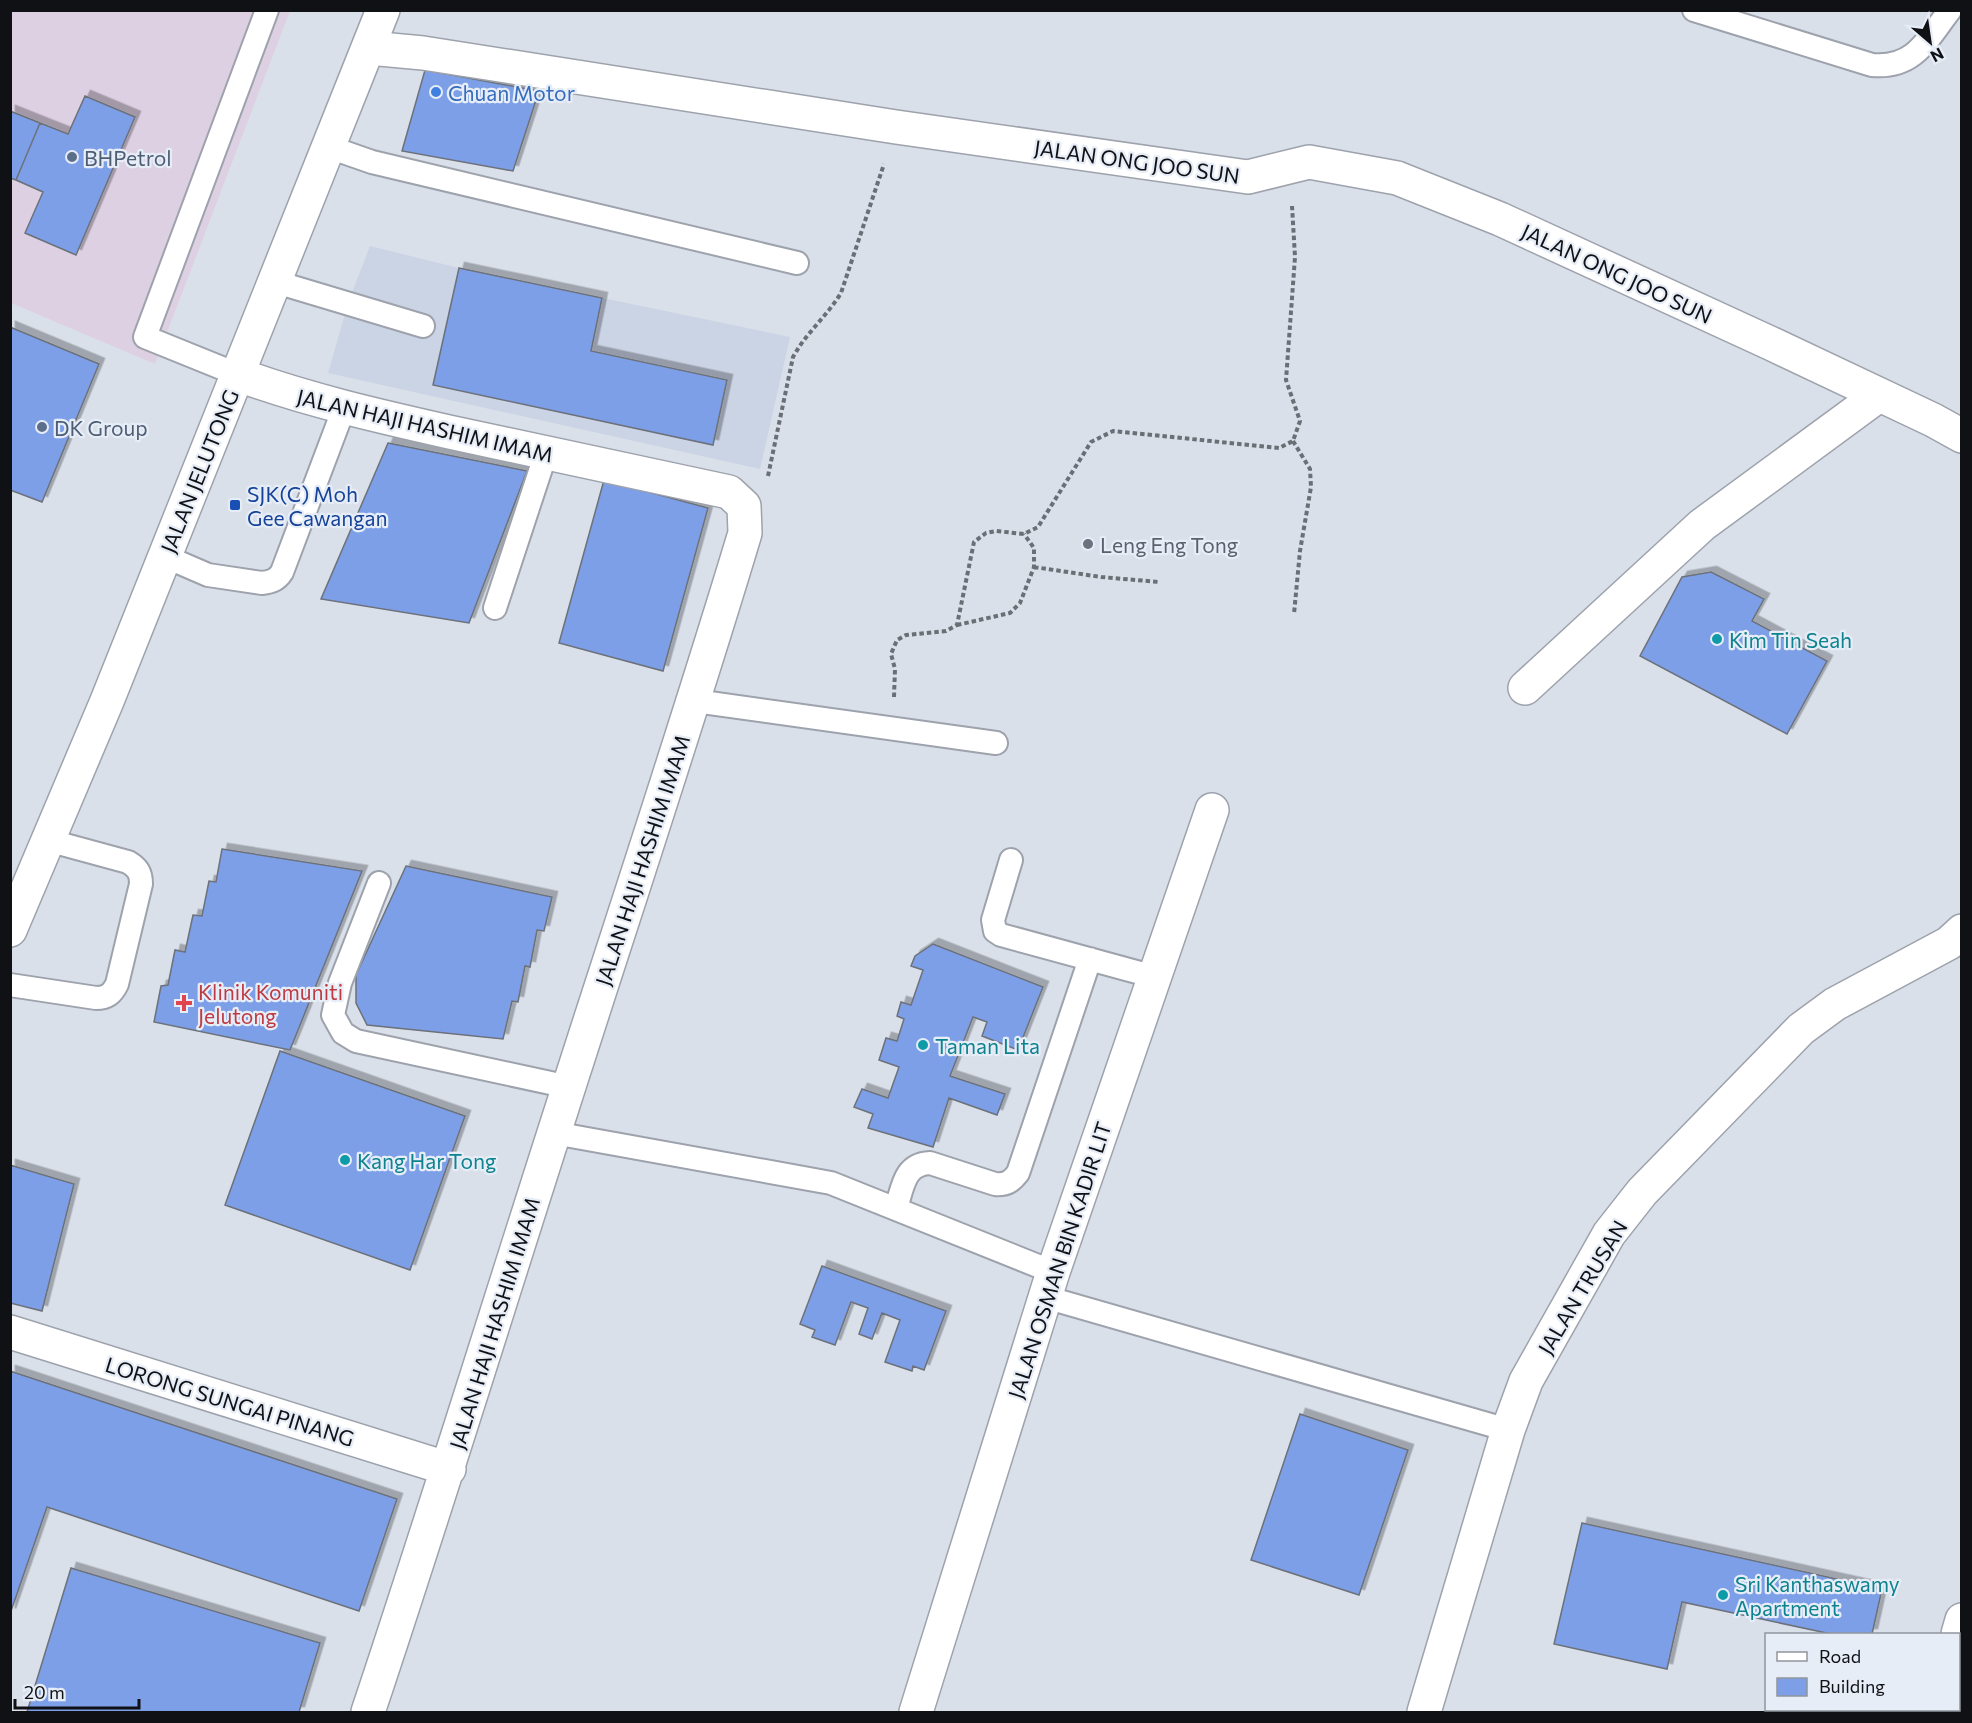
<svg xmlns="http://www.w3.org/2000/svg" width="1972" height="1723" font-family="Commissioner,sans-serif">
<defs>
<filter id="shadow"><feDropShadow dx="5.5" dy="-5.5" stdDeviation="0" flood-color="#0004"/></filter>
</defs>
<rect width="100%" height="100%" fill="#dae0ea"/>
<path fill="#ded0e3" d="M10 11H290L155 364 11 303Z"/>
<path fill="#cbd4e5" d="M370 246 459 268 790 337 760 469 328 373 348 303Z"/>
<path fill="#7c9fe8" stroke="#6c717a" stroke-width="1.5" filter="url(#shadow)" d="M425 70 539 91 513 171 402 151Z
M85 96 135 117 76 255 25 233 43 192 16 180 40 123 68 134Z
M10 111 40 123 16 180 10 178Z
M459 268 602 298 591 351 727 380 713 445 433 385Z
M10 327 99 364 42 502 10 490Z
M388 443 527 471 469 623 321 599Z
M604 480 708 508 663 671 559 643Z
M1711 572 1764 599 1752 621 1827 661 1787 734 1640 656 1682 577Z
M222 849 362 871 290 1050 154 1022 161 986 168 985 175 950 185 952 193 915 202 916 209 881 216 882Z
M406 866 552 897 544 931 537 930 530 967 525 966 518 1002 512 1001 503 1039 367 1025 356 1003V975Z
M933 944 1043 987 1018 1050 982 1036 987 1022 973 1017 950 1076 1005 1094 997 1115 949 1098 933 1147 868 1128 873 1114 854 1107 862 1089 888 1098 899 1067 879 1060 886 1038 897 1041 904 1019 897 1016 901 1002 911 1005 923 970 911 966 915 956Z
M280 1051 465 1116 410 1270 225 1205Z
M10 1165 74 1184 42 1311 10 1303Z
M822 1266 946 1311 924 1370 913 1366 912 1371 885 1362 900 1320 882 1313 872 1339 859 1334 868 1308 851 1302 835 1345 812 1337 815 1330 800 1324Z
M10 1371 397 1499 359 1611 47 1507 10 1614Z
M1300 1414 1408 1450 1359 1595 1251 1560Z
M1582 1523 1882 1589 1872 1634H1831L1682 1602 1667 1669 1554 1644Z
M71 1568 320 1643 299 1712H27Z"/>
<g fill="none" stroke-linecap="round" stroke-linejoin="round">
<g stroke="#9da2ac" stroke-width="26">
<path id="service" d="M1694 10 1872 65C1914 69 1927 40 1950 10
M329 147 372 162 797 263
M276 282 423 326
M239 375 145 337 267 10
M164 556 208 575 262 583C271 582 277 580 282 572L344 408
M495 608 546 453
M695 701 996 743
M1011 860 993 920 995 931 1001 935 1155 977
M379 883 340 983 333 1015 343 1033 356 1041 569 1087
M10 985 96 998C107 998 112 994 117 984L141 884C141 873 138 868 128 862L47 840
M554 1133 831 1183 1053 1272
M896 1208C903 1187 904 1164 930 1163L995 1184C1006 1185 1011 1182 1018 1173L1090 959
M1045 1297 1508 1430"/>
</g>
<g stroke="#9da2ac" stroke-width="36">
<path id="minor" d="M369 48 423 53 896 127 1248 177 1309 162 1397 178 1500 219 1770 343 1933 420 1962 436
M239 375C308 400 378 416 449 432 543 453 636 472 729 492L744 506 745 533C687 726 623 917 562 1108 497 1310 435 1512 368 1712
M1525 688 1702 525 1879 395
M10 1332 449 1469
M1958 1634 1962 1620
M916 1712 1053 1272 1212 810
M1424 1712 1508 1430 1526 1381 1609 1234 1642 1192 1801 1029 1835 1004 1949 943 1962 931
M1939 1712 1940 1710"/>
</g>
<g stroke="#9da2ac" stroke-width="36">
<path id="primary" d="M10 930 107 701 383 10"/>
</g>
<path stroke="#6a6e75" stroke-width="4" stroke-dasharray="4.5 3" stroke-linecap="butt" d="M1293 441 1310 469 1311 487 1300 551 1294 614
M768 476 793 357C806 333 827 316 841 293L884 164
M1034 567 1101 577 1159 582
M957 625 1010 613 1020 603 1034 567V548L1024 534
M894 697 895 669 891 654 897 640 906 635 946 631 957 625 974 542 986 533 996 531 1024 534 1038 527 1091 442 1113 431 1279 448 1293 441 1300 421 1286 380 1295 257 1292 206"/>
<use href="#service" stroke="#fff" stroke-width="22"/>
<use href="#minor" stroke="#fff" stroke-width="33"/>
<use href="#primary" stroke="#fff" stroke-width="33"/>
</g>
<circle fill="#3f7fe0" stroke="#e7edf7" stroke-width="2" cx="436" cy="92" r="6"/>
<g fill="#5c6f8a" stroke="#e7edf7" stroke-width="2">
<circle cx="72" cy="157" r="6"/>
<circle cx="42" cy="427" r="6"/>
</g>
<rect fill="#1a4fb4" stroke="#e7edf7" stroke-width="2" x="229" y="499" width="12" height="12" rx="3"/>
<circle fill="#6b7280" stroke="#e7edf7" stroke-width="2" cx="1088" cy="544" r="6"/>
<g fill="#0f9aa8" stroke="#e7edf7" stroke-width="2">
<circle cx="1717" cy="639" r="6"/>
<circle cx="923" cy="1045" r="6"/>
<circle cx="345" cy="1160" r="6"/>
<circle cx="1723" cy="1595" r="6"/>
</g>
<path fill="#e0444e" stroke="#e7edf7" stroke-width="2" d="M181 994h6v6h6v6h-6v6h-6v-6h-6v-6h6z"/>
<g text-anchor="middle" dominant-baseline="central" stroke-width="4.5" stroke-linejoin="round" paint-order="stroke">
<g font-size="21" fill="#366cbe" stroke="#e7edf7" text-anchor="start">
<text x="448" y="92">Chuan Motor</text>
</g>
<g font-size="21" fill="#4e5e75" stroke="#e7edf7" text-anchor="start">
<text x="84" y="157">BHPetrol</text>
<text x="54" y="427">DK Group</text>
</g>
<g font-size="21" fill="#0f1115" stroke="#e7edf7">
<text transform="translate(1137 161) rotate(8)">JALAN ONG JOO SUN</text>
<text transform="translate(1617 273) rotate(25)">JALAN ONG JOO SUN</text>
<text transform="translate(425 425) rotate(13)">JALAN HAJI HASHIM IMAM</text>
<text transform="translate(199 471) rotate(-68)">JALAN JELUTONG</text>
<text transform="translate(642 860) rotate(-72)">JALAN HAJI HASHIM IMAM</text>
<text transform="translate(1059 1260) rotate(-72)">JALAN OSMAN BIN KADIR LIT</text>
<text transform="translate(1582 1287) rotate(-59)">JALAN TRUSAN</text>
<text transform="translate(494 1323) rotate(-73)">JALAN HAJI HASHIM IMAM</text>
<text transform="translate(230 1401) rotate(17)">LORONG SUNGAI PINANG</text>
</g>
<g font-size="21" fill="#164399" stroke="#e7edf7" text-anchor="start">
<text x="247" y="493">SJK(C) Moh<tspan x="247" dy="24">Gee Cawangan</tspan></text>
</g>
<g font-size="21" fill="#5b616d" stroke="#e7edf7" text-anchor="start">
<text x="1100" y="544">Leng Eng Tong</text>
</g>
<g font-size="21" fill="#0d838f" stroke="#e7edf7" text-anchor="start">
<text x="1729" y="639">Kim Tin Seah</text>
<text x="935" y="1045">Taman Lita</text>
<text x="357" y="1160">Kang Har Tong</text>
<text x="1735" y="1583">Sri Kanthaswamy<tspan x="1735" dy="24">Apartment</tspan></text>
</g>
<g font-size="21" fill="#be3a42" stroke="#e7edf7" text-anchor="start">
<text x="198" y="991">Klinik Komuniti<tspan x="198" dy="24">Jelutong</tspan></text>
</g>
</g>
<rect width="1972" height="1723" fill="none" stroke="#0f1115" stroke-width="24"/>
<rect x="1765" y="1633" width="195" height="78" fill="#e7edf7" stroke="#91959d" stroke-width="1.5"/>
<rect x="1777" y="1652" width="30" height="9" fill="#ffffff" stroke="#91959d" stroke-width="1.5"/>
<text x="1819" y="1663" font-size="18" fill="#0f1115">Road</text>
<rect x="1777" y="1678" width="30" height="18" fill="#7c9fe8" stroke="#91959d" stroke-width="1.5"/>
<text x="1819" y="1693" font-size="18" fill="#0f1115">Building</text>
<g transform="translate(1930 42) rotate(151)" stroke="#e7edf7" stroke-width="4.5" paint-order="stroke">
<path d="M0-4.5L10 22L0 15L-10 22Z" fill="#0f1115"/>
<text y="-9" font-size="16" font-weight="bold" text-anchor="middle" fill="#0f1115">N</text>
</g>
<path d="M15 1699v9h124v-9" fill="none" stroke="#0f1115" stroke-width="3"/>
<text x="24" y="1699" font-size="18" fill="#0f1115" stroke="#e7edf7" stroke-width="4.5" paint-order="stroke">20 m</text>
</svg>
